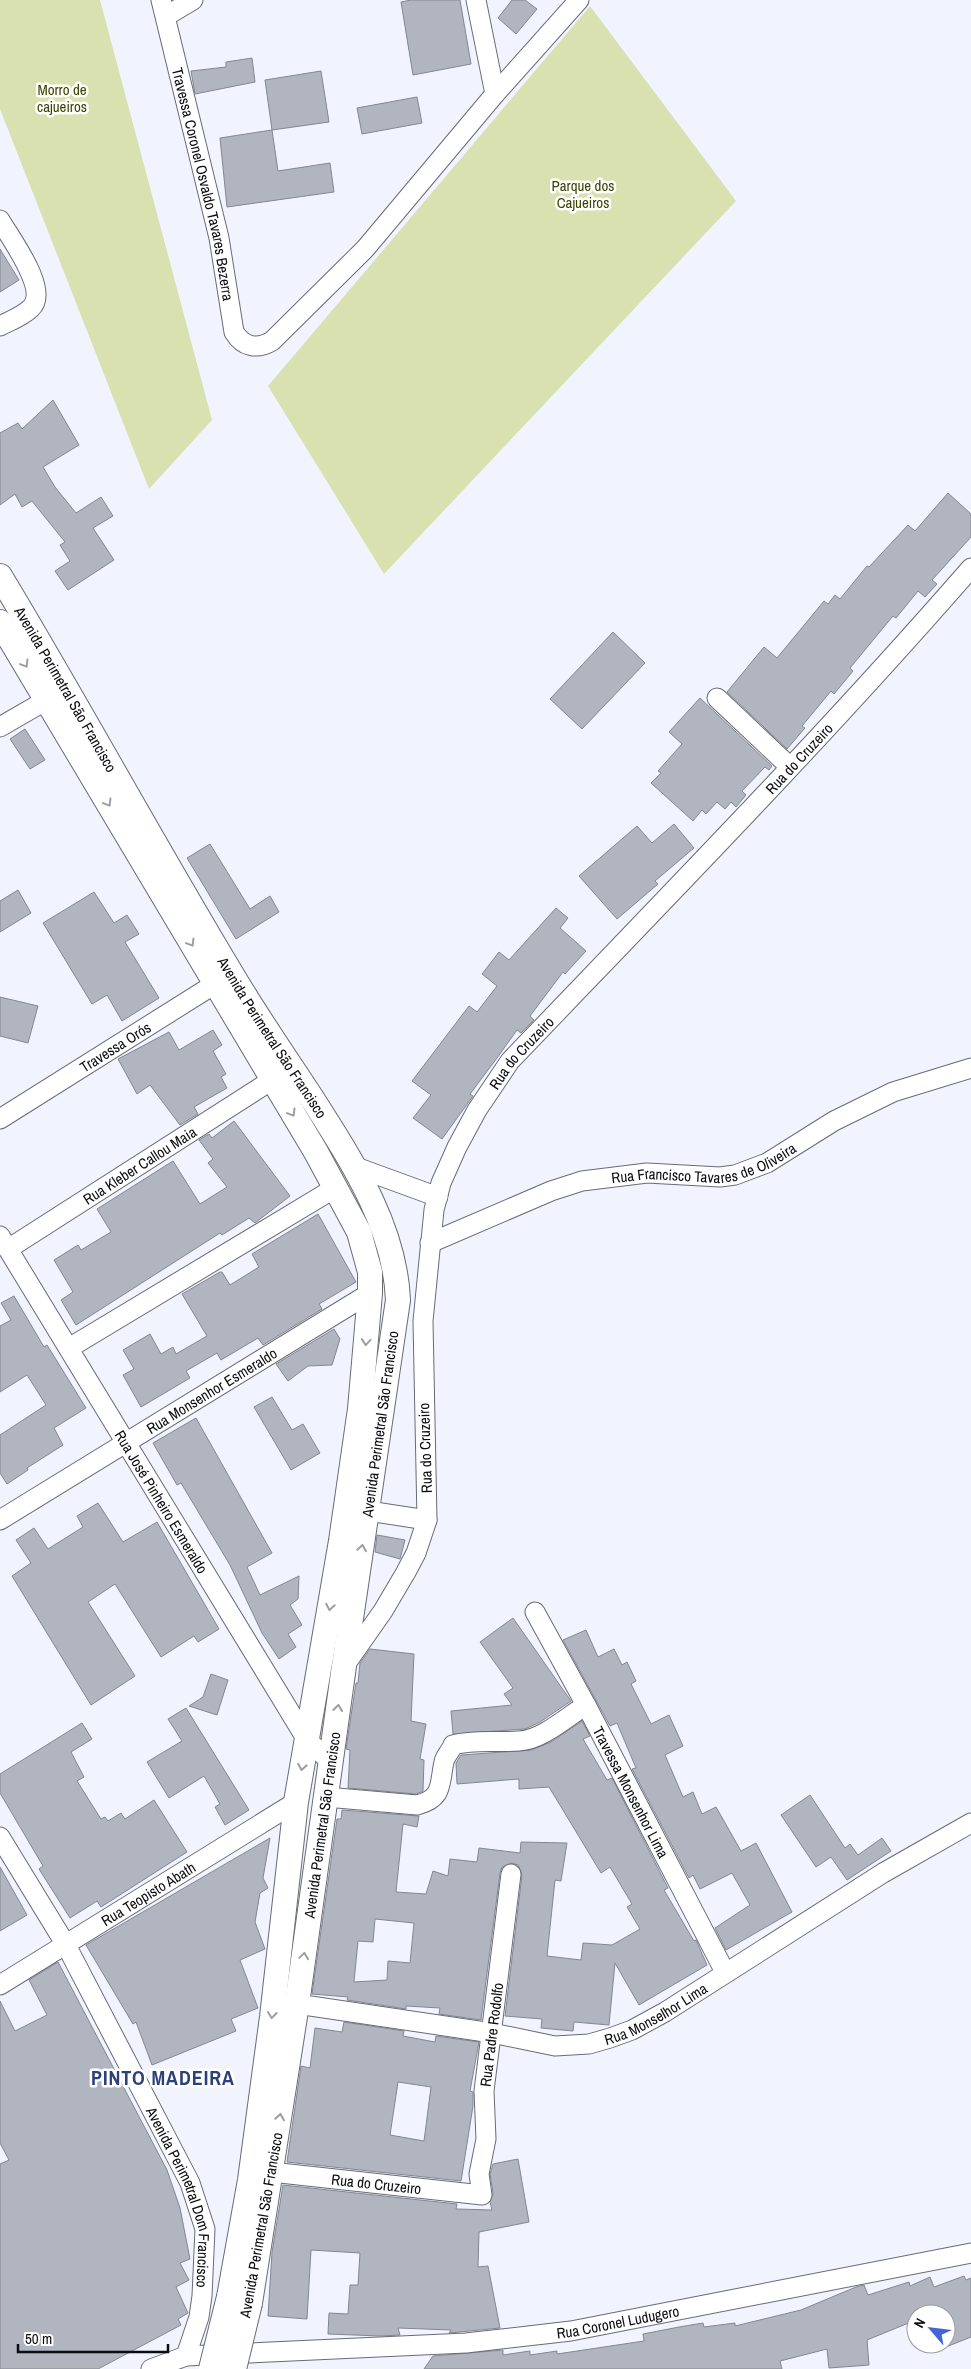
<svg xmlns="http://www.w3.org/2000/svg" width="971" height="2369" font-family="'Archivo Narrow',sans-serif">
<rect width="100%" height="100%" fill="#f1f4fe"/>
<path fill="#dae1b0" d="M0 0H100L212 420 149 489 0 109Z
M590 6 736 201 384 574 268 386Z"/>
<path fill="#b1b5c0" stroke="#838791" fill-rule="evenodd" d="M411 0H460L471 64 413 75 401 2Z
M512 0H525L537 9 516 34 498 18Z
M252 58 255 82 195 94 191 71 226 67V62Z
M321 71 329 122 272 130 265 80Z
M417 97 422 123 362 134 357 108Z
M272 130 278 171 330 163 334 192 227 207 220 138Z
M0 249 19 280 0 292Z
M53 400 79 445 43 467 55 487 76 513 101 497 113 516 93 528 114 560 68 590 55 571 70 561 60 545 65 542 32 501 22 507 15 494 0 505V433L18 423 22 429Z
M948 493 971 514V537L932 580 937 584 925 597 918 591 896 618 893 616 850 668 853 671 834 694 831 691 802 726 805 728 787 749 727 692 764 647 777 658 824 601 828 604 835 595 840 599 867 566 869 567 908 525 915 531Z
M613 632 645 663 582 729 550 699Z
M700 698 772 766 769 770 765 767 742 791 746 795 736 807 731 802 725 809 717 802 706 814 702 810 693 821 651 783 661 773 658 771 682 744 669 732Z
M25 729 45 760 30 769 10 739Z
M674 824 694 848 655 881 658 884 617 919 579 876 637 826 652 843Z
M210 844 250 909 270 896 279 912 236 939 187 858Z
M18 890 31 913 0 932V901Z
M94 892 114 923 127 915 139 934 125 942 159 998 122 1021 107 995 92 1004 43 923Z
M556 908 568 918 560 928 586 951 565 974 563 972 530 1016 534 1020 521 1033 517 1030 497 1058 470 1094 473 1096 442 1139 413 1118 431 1095 412 1081 469 1006 477 1012 497 986 482 974 499 952 509 960Z
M0 997 38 1006 28 1043 0 1036Z
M213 1030 222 1045 213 1051 226 1074 221 1077 227 1088 194 1107 198 1114 180 1125 150 1085 137 1094 118 1059 169 1032 179 1050Z
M234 1121 290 1196 255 1223 249 1218 222 1235 220 1233 76 1325 61 1300 73 1292 54 1260 78 1245 81 1250 111 1232 97 1209 173 1161 200 1204 227 1187 208 1163 213 1159 199 1140 209 1134 212 1138Z
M318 1214 356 1282 319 1304 322 1309 263 1345 258 1338 221 1360 217 1353 186 1371 190 1378 141 1407 123 1375 134 1369 123 1350 150 1334 161 1354 173 1347 176 1354 207 1336 182 1294 220 1272H222L230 1285 259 1267 252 1254Z
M14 1296 44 1347 47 1345 86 1408 54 1428 63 1445 27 1468 28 1470 7 1484 0 1473V1435L46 1405 27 1375 0 1392V1326L11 1320 1 1303Z
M334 1329 340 1339 332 1365 308 1366 288 1381 276 1364Z
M272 1397 292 1430 303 1424 320 1453 291 1470 254 1407Z
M196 1418 272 1553 247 1567 260 1595 299 1576 298 1599 290 1605 302 1625 288 1634 296 1647 279 1659 262 1633 230 1565 181 1483 177 1485 153 1443Z
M98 1503 123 1542 157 1522 219 1629 198 1642 194 1636 161 1657 115 1584 88 1602 135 1676 91 1705 12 1576 31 1563 16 1540 34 1528 48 1549 83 1527 77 1516Z
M377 1535 405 1540 400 1559 375 1552Z
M513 1618 571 1701 540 1722 525 1729 453 1734 451 1711 512 1705 504 1694 513 1688 480 1642Z
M586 1630 598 1657 614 1649 622 1665 627 1662 636 1681 631 1684 651 1724 669 1715 683 1746 665 1755 683 1797 693 1792 702 1814 716 1807 741 1851 756 1843 792 1912 726 1950 715 1928 750 1905 732 1873 700 1889 693 1875 689 1878 632 1769 636 1768 617 1723 610 1726 563 1640Z
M370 1649 414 1654 411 1721 426 1724 420 1759 424 1760 423 1791 421 1792 416 1794 348 1788 350 1750 346 1749 356 1683H358L360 1663Z
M211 1674 228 1680 217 1715 189 1706 203 1697Z
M186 1708 249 1810 225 1825 215 1807 220 1804 204 1776 169 1798 147 1762 182 1741 168 1719Z
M582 1721 590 1736 583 1739 607 1780 612 1778 668 1888 664 1890 694 1941 696 1940 707 1965 639 2005 615 1963 609 2025 574 2022 573 2031 541 2028 542 2019 505 2016 522 1875 518 1865 512 1863 502 1867 500 1873 481 2020 439 2014 440 2008 406 2006V2009L347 2000 348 1997 312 1994 337 1819H341L342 1810 419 1816 417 1827 403 1824 396 1892 426 1894 433 1871 448 1876 450 1859 477 1862 479 1848 520 1853 521 1842 567 1843 561 1881 555 1880 547 1956 581 1960 583 1943 612 1945 640 1929 627 1907 632 1904 610 1867 601 1873 549 1787 519 1789V1779L457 1784 456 1763 461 1755 531 1750 551 1742ZM375 1919 414 1923 410 1963 388 1961 387 1980 354 1982 358 1941 373 1942Z
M82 1723 92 1739 71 1752 84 1777 77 1781 101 1819 105 1817 108 1821 121 1813 125 1819 154 1800 187 1852 101 1907 97 1901 70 1918 39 1869 43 1866 0 1793V1774Z
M810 1795 845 1848 850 1844 858 1855 882 1838 891 1851 847 1880 831 1857 816 1867 781 1815Z
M270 1838 263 1878 268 1888 260 1893 255 1922 265 1949 240 1960 258 2008 231 2019 236 2031 152 2065 136 2022 133 2024 86 1945Z
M0 1867 27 1915 0 1931Z
M58 1962 167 2170 180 2208 190 2259 180 2263 189 2280 176 2287 188 2313 178 2319 181 2325 98 2369H0V2164L9 2160 0 2143V2001L15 2031 47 2015 29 1980Z
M344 2022 404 2031 403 2036 435 2042 436 2036 479 2042 470 2091 473 2092V2106L461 2181 287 2162 301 2066 310 2068 315 2028 342 2032ZM398 2082 431 2087 424 2141 390 2135Z
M518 2159 529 2222 479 2232 478 2267 488 2266 500 2328 449 2333 451 2330 398 2328 400 2335 380 2336 328 2334 329 2313 348 2314 350 2285H358L360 2253 311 2250 307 2319 268 2316 272 2252 283 2185 457 2204 456 2209 492 2210 490 2202 493 2193 490 2174 493 2164Z
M964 2276 966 2280 971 2278V2337L946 2347V2314H916V2320L867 2340 869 2365 829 2368 827 2349 780 2361 782 2369H424L433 2356 503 2350V2355L530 2351V2355L557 2351V2354L644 2341 643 2334 679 2327 703 2323 704 2327 735 2323V2326L801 2310 856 2287 864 2285 868 2295 909 2282 910 2286 930 2277 934 2287Z"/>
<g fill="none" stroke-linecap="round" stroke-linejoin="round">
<g stroke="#676b75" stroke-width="21">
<g id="minor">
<path id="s1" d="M161 0 219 238 234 332C243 347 257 350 272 341L365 249 495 94 579 0"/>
<path d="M476 0 495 94"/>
<path d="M166 16 193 0"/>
<path d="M0 220C10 238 50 290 31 308 23 316 10 321 0 326"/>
<path d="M717 698 790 767"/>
<path d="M0 727 57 694"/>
<path id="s2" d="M0 1119 226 977"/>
<path d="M356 1167 438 1197"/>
<path id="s3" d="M0 1236 307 1740 331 1762"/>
<path id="s4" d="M430 1243 551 1191 582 1181 647 1173 720 1177 735 1175 767 1163 834 1121 893 1092 971 1068"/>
<path id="s5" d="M8 1249 272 1080"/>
<path d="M69 1348 335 1188"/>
<path d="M368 1511 427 1520"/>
<path id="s6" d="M0 1520 370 1293"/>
<path id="s7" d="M535 1612 586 1705 725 1972"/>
<path id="s8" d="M345 1665 383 1611 406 1572 416 1553 427 1520 423 1321 434 1210 441 1183 457 1147 477 1110 510 1061C666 898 823 738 971 568"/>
<path d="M326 1797 417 1805C444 1798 439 1784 444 1762 445 1756 451 1751 453 1745 476 1739 496 1743 519 1741 542 1740 567 1717 586 1705"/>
<path id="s9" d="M0 1837 66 1945 190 2183 205 2229 202 2296 199 2317 186 2356"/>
<path id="s10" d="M0 1985 296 1802"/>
<path id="s11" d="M297 2004 492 2033 555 2046 589 2044 610 2038 632 2030 665 2012 883 1873 971 1823"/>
<path id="s12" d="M271 2172 482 2195 479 2174 486 2139 484 2091 511 1874"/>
<path id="s13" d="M151 2369 186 2356 466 2343 571 2331 971 2253"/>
</g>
</g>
<g stroke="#676b75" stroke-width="26">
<g id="major">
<path id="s14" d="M0 576C79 707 152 842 231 973 257 1017 287 1060 315 1103 353 1163 395 1227 398 1300L344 1666 297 2004 250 2303"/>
<path d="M0 622 316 1152 359 1232 370 1272V1293L360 1409 341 1541 296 1802 272 2017 250 2180 229 2297"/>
</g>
</g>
<use href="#minor" stroke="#fff" stroke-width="19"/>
<use href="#major" stroke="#fff" stroke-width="24"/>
<g stroke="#676b75" stroke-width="26" stroke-linecap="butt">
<path id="major-bridge" d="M211 2369 229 2297
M234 2369 250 2303"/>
</g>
<use href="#major-bridge" stroke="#fff" stroke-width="24"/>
</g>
<defs><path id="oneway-chevron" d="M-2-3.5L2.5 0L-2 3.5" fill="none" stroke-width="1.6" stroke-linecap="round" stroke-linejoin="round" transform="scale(1.25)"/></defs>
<g stroke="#9d9e9f">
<use href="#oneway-chevron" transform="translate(25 664) rotate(59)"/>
<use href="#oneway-chevron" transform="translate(108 803) rotate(59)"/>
<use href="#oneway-chevron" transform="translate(191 943) rotate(59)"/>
<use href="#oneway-chevron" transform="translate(292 1113) rotate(59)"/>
<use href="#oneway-chevron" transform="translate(366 1342) rotate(95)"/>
<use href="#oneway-chevron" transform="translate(362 1548) rotate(-81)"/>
<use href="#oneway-chevron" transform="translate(330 1607) rotate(100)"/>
<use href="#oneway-chevron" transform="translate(338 1708) rotate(-83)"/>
<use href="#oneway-chevron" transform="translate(302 1767) rotate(100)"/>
<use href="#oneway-chevron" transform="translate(304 1956) rotate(-82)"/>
<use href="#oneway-chevron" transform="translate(272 2015) rotate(97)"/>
<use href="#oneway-chevron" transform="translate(280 2117) rotate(-81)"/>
</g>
<g text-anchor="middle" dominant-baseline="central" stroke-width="5" stroke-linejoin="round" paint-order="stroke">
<g font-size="15" fill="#3d4200" stroke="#fff">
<text x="62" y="89">Morro de<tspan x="62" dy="17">cajueiros</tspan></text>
<text x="583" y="185">Parque dos<tspan x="583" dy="17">Cajueiros</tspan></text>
</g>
<g font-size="15" fill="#0b0c10" stroke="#fff">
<text stroke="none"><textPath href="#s1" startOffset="189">Travessa Coronel Osvaldo Tavares Bezerra</textPath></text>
<text stroke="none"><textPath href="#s14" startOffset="131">Avenida Perimetral São Francisco</textPath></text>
<text stroke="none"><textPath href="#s8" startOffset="1065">Rua do Cruzeiro</textPath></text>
<text stroke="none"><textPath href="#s14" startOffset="536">Avenida Perimetral São Francisco</textPath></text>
<text stroke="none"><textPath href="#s2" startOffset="136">Travessa Orós</textPath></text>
<text stroke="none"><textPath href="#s8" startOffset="660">Rua do Cruzeiro</textPath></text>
<text stroke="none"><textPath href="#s4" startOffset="289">Rua Francisco Tavares de Oliveira</textPath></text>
<text stroke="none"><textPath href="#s5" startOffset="156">Rua Kleber Callou Maia</textPath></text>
<text stroke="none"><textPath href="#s6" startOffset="248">Rua Monsenhor Esmeraldo</textPath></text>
<text transform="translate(380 1424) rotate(-82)">Avenida Perimetral São Francisco</text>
<text transform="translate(425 1448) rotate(-92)">Rua do Cruzeiro</text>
<text stroke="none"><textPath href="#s3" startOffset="311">Rua José Pinheiro Esmeraldo</textPath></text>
<text stroke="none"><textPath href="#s7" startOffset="204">Travessa Monsenhor Lima</textPath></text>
<text transform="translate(322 1825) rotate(-82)">Avenida Perimetral São Francisco</text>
<text stroke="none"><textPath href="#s10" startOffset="174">Rua Teopisto Abath</textPath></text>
<text stroke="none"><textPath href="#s11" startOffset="369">Rua Monselhor Lima</textPath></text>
<text stroke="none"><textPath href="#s12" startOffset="374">Rua Padre Rodolfo</textPath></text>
<text stroke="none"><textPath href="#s12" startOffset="106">Rua do Cruzeiro</textPath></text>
<text stroke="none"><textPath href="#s9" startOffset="406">Avenida Perimetral Dom Francisco</textPath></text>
<text transform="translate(261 2225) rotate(-80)">Avenida Perimetral São Francisco</text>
<text stroke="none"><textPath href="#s13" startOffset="471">Rua Coronel Ludugero</textPath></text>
</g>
<g font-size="20" font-weight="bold" letter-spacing="1" fill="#2d4079" stroke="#fff">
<text x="163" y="2077">PINTO MADEIRA</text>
</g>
</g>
<g transform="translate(931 2329) rotate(298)"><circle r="24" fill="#ffffff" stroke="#9d9e9f"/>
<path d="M0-4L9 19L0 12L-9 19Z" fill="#4364d6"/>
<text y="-8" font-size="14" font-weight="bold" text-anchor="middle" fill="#0b0c10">N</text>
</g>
<path d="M18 2344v8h150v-8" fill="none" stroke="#0b0c10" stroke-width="2.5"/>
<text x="25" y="2344" font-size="15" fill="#0b0c10" stroke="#ffffff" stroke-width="4" paint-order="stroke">50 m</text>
</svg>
